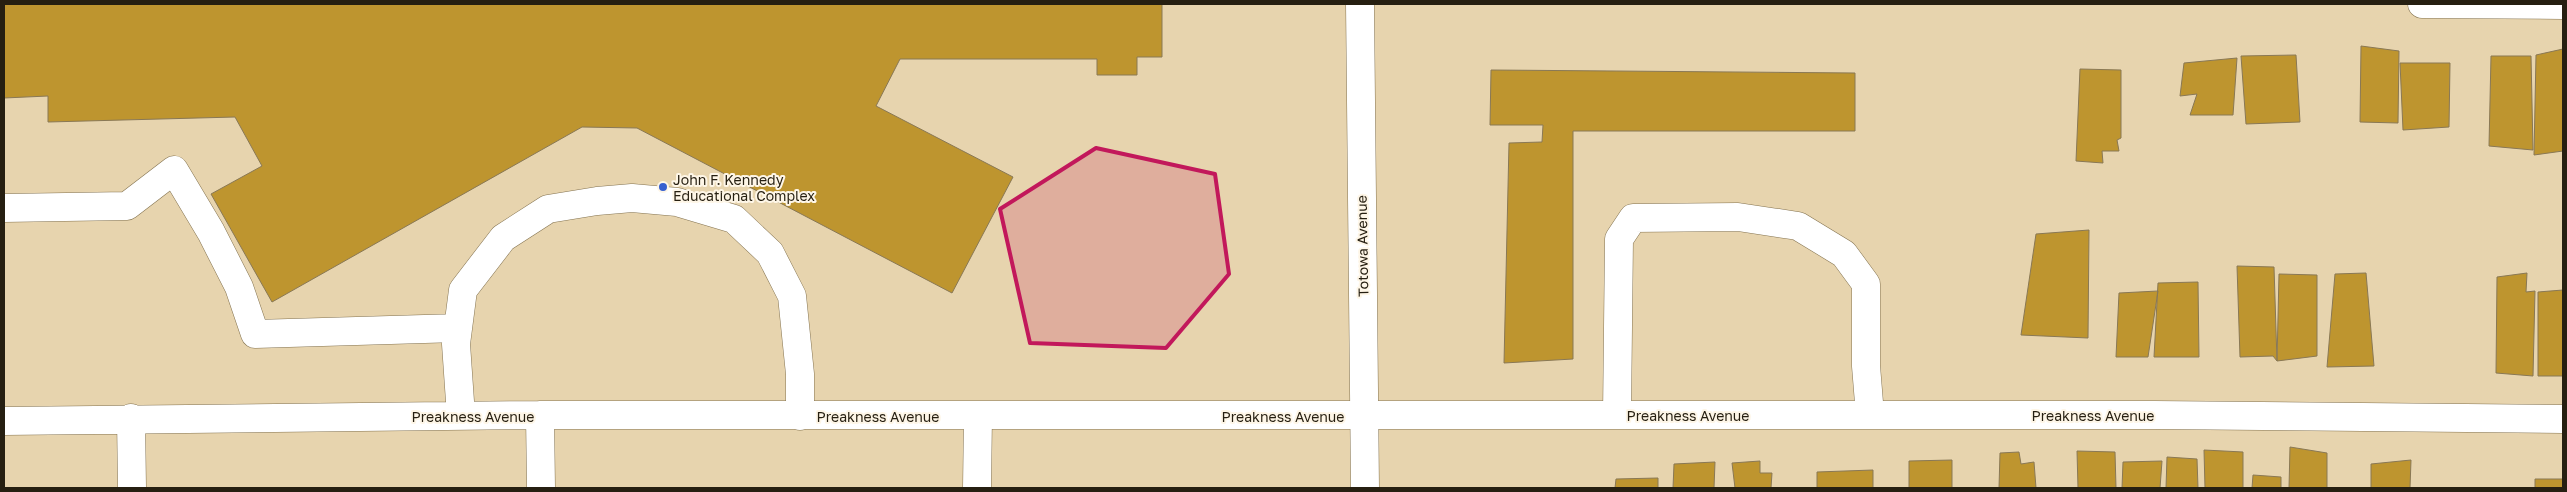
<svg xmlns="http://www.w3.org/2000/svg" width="2567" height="492" font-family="'Golos Text',sans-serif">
<rect width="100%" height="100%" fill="#e7d4ae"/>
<path fill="#be952f" stroke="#897855" d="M4 4H1162V57H1137V75H1097V59H900L876 106 1013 177 952 293 637 128 582 127 272 302 211 194 262 166 235 117 48 122V96L4 98Z
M2361 46 2399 51 2398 123 2360 122Z
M2563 49V151L2534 155 2536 55Z
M2296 55 2300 122 2246 124 2241 56Z
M2491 56H2531L2533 150 2489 146Z
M2237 58 2233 115H2190L2197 94 2180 96 2184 63Z
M2400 63H2450L2449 127 2403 130Z
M2080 69 2121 70V138L2117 140 2119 151H2102L2103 163 2076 161Z
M1491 70 1855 73V131H1573V359L1504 363 1509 143 1542 142 1543 125H1490Z
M2089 230 2088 338 2021 335 2036 234Z
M2237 266 2274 267 2277 361 2273 356 2240 357Z
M2366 273 2374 366 2327 367 2335 274Z
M2527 273 2526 292 2535 291 2533 376 2496 373 2497 277Z
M2279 274 2317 275V356L2277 361Z
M2198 282 2199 357H2154L2158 283Z
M2563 290V376H2538V292Z
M2158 291 2148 357H2116L2119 293Z
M2290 447 2327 453V488H2289Z
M2204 450 2243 452V488H2205Z
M2077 451 2115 452 2116 488H2078Z
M2019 452 2021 464 2034 462 2036 488H1999L2000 453Z
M2167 457 2197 459 2198 488H2166Z
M1952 460V488H1909V461Z
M2411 460 2410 488H2371V464Z
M1760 461V473H1772L1771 488H1735L1732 463Z
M2162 461 2160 488H2122L2123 462Z
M1715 462 1714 488H1673L1674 464Z
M1873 470V488H1817V472Z
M2253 475 2281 477V488H2252Z
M1658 478V488H1615L1616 479Z
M2535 479H2563V488H2535Z"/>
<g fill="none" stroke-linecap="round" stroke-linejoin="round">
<g stroke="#847350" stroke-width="29">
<path id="minor" d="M1360 4 1365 488
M2422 4 2563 5
M4 208 127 206 174 170 211 232 239 287 255 334 458 328
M540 415 541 488
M1617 415 1619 239 1633 218 1738 217 1798 226 1844 254 1866 284V366L1870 415
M461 416 456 344 463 290 503 238 548 209 597 201 632 198 677 202 734 219 770 253 792 296 800 374V416
M131 418 132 488
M4 421 540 415H2155L2563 419
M977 488 978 416"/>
</g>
<use href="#minor" stroke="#fff" stroke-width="28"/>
</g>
<path fill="#c2185b" fill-opacity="0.2" stroke="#c2185b" stroke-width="4" stroke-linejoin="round" d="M1096 148 1215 174 1229 274 1166 348 1030 343 1000 209Z"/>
<circle fill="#365fcf" stroke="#fef6e7" stroke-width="2" cx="663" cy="187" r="5"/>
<g text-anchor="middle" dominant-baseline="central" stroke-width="4" stroke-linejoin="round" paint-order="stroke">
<g font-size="14" fill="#261f11" stroke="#fef6e7" text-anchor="start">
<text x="673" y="179">John F. Kennedy<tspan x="673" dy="16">Educational Complex</tspan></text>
</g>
<g font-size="14" fill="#261f11" stroke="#fef6e7">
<text transform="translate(1362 246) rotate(-91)">Totowa Avenue</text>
<text x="1688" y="415">Preakness Avenue</text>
<text x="2093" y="415">Preakness Avenue</text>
<text x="473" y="416">Preakness Avenue</text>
<text x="878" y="416">Preakness Avenue</text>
<text x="1283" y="416">Preakness Avenue</text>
</g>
</g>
<rect width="2567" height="492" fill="none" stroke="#261f11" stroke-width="10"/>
</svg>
